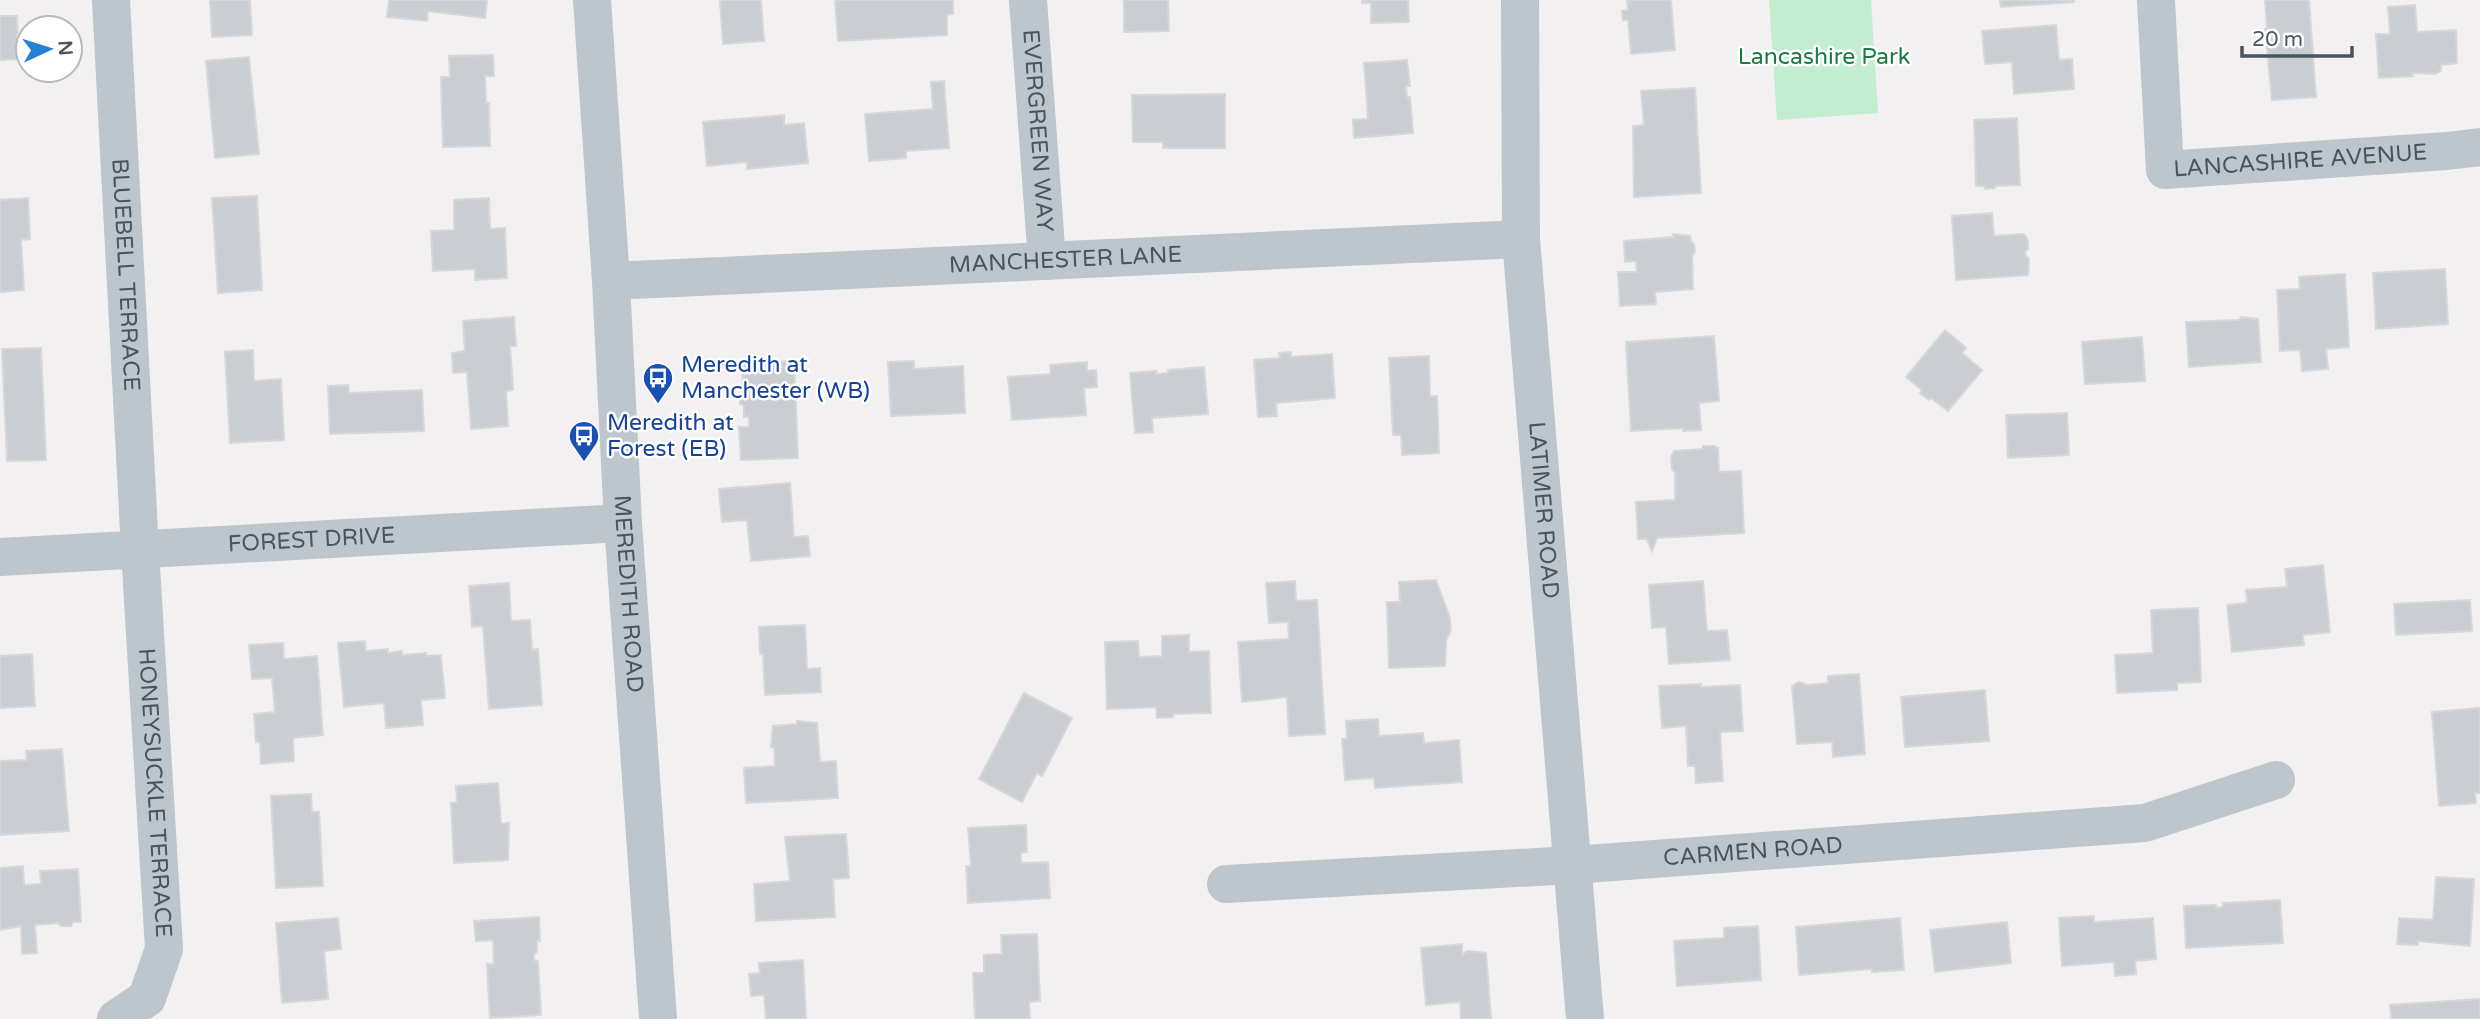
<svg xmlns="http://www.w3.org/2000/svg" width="2480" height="1019" font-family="'Varela Round',sans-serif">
<rect width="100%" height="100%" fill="#f2f0f0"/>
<path fill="#c2edcf" d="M1769 0H1871L1878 113 1777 120Z"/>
<path fill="#caced2" stroke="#d5d7db" stroke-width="2" d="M210 0H250L252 35 212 37Z
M389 0H487L485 18 428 11 427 21 387 17Z
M720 0H761L764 41 723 44Z
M835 0H953V14L947 15V35L838 41Z
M1124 0H1168L1169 31 1124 32Z
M1362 0H1408L1409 22 1371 23V3H1362Z
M1627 0H1671L1675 50 1631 54 1628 20H1623L1622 11 1628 10Z
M2000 0H2074V2L2001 7Z
M2265 0H2309L2316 97 2272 100 2265 29H2267Z
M2415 5 2417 32 2456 30 2457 63 2441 65V71L2435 74 2412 73 2413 76 2379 78 2376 34H2390L2388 7Z
M0 16H17L18 59 0 60Z
M2056 25 2059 60 2072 59 2074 89 2014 94 2012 62 1985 64 1982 31Z
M493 55 494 76H485L486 103H489L490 146 443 147 441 77H450L449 56Z
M249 57 259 154 215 158 206 61Z
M1407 60 1410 86H1406L1407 97H1410L1413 133 1354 138 1353 120 1368 119 1364 63Z
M944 81 949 148 906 151V158L869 161 865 114 933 109 931 82Z
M1695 88 1701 193 1634 197 1633 126 1644 125 1641 91Z
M1225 94V148H1163V142H1133L1132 95Z
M784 115V125L804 123 808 163 747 169V162L707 166 703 122Z
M2017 118 2020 185 1995 186V188L1985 189 1984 186H1976L1974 120Z
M257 196 262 290 218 293 212 198Z
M28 198 30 239 21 240 24 290 0 292V200Z
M489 198 490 229 505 228 507 278 475 280V269L433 271 431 231 454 230V200Z
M1992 213 1994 236 2024 234 2028 240V249L2025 252 2026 256 2029 259 2028 275 1956 280 1952 216Z
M1673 234 1690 236 1691 241 1694 244 1695 252 1692 256 1693 289 1655 292 1656 304 1620 306 1618 272H1637L1636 261 1625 262 1624 241 1674 237Z
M2445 269 2448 324 2376 329 2373 273Z
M2345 274 2349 347 2326 349 2328 369 2302 371 2300 350 2280 351 2277 290 2300 289 2299 277Z
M514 317 516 346H510L513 390 506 391 508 426 471 429 467 372 453 373 452 353 465 351 463 321Z
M2241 317 2258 319 2261 362 2189 367 2186 322 2239 320Z
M1945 330 1966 348 1962 353 1982 370 1948 411 1931 398 1929 400 1920 393 1922 390 1906 377Z
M1714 336 1719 401 1699 403 1701 430 1683 431V428L1631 431 1626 342Z
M2142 337 2145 381 2085 384 2082 342Z
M41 348 46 460 7 461 2 349Z
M253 350 254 381 281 379 284 440 230 443 225 352Z
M1291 352V357L1332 354 1335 398 1276 403 1277 416 1258 417 1254 360 1280 358 1279 353Z
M1429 356 1430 396H1437L1439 453 1402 455 1401 435H1393L1389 358Z
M794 361 798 458 741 460 739 427H749V416L744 417V406L740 404V397L743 393 742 363Z
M914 361V369L963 366 965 413 891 416 888 362Z
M1087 362V371L1096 370 1097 387 1084 388 1086 415 1012 420 1008 377 1051 374 1050 365Z
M1204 367 1208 414 1152 418 1153 432 1135 433 1130 373 1156 371V374L1168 373V370Z
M348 385 349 393 422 390 424 431 330 434 328 386Z
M2067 413 2069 455 2008 458 2006 415Z
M1703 446H1715V448H1718L1719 472 1741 471 1744 533 1657 538 1652 551 1647 539H1638L1636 502 1675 500V472L1672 469 1671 457 1674 451 1703 449Z
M790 483 794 537 808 536 810 556 751 561 747 520 722 522 719 489Z
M2323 565 2330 632 2303 635 2304 645 2232 652 2227 605 2247 603 2246 590 2287 587 2285 569Z
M1436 580 1450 618 1451 630 1446 640 1445 666 1389 668 1387 602H1400L1399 582Z
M1295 581 1296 601 1317 600 1325 734 1289 736 1287 697 1242 702 1238 642 1289 639 1288 622 1269 623 1266 583Z
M1703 581 1707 631 1727 630 1730 660 1669 664 1666 627 1652 628 1649 585Z
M509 583 511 621 530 620 532 650 538 649 542 705 489 709 483 626 472 627 469 586Z
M2470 600 2472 631 2396 635 2394 604Z
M2198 608 2201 682 2177 683V690L2117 693 2115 655 2153 653 2151 610Z
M805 625 807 669 820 668 821 692 765 695 763 654H760L759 627Z
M1189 635V652L1209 651 1211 713 1173 714V717L1157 718 1156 707 1107 709 1105 642 1138 641 1139 657 1162 656V636Z
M365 641 366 651 388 649V653L402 651V655L426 653V656L441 655 445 698 421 700 423 725 386 728 384 703 344 707 338 643Z
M283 643 284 659 317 656 323 735 293 738 294 761 261 764 260 742H256L254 714 275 712 272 678 252 679 249 645Z
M32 654 35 706 0 708V656Z
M1859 674 1865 754 1833 757 1832 742 1797 744 1792 686 1799 682 1807 685 1828 683V676Z
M1701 684V687L1740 685 1743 731 1720 732 1723 781 1696 783 1695 766H1688L1686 726 1662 728 1659 686Z
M1985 690 1989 741 1905 747 1901 697Z
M1024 693 1072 718 1042 776 1037 773 1022 802 979 779Z
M2480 708V793H2475L2476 803 2439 806 2432 712Z
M1378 719 1379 736 1423 733 1424 743 1459 740 1462 782 1375 788 1374 778 1345 780 1342 739 1347 738 1346 721Z
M797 721 817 723 820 762 836 761 838 798 746 803 744 768 775 766 774 747H771L773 726 797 724Z
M62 749 69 831 0 835V761L27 760 26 751Z
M498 783 501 824 509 823 508 860 454 863 451 803 457 802 456 786Z
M311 794 312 812H319L323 886 276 888 271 796Z
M1026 825 1027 852 1021 853V863L1048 862 1050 898 968 903 966 866H971L968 828Z
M846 834 849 878 833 879 835 917 756 921 754 884 790 881 785 837Z
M23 866 24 885 41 884 40 871 78 869 81 922H73L71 926H61L58 923 35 925 37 953 22 954 21 926 0 930V868Z
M2436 877 2474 879 2470 946 2418 941V945L2397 944 2399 918 2433 920Z
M2280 900 2283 943 2186 948 2184 906 2216 905V908L2223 907V903Z
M2094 916V922L2153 918 2156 959 2135 961 2136 974 2115 976 2114 962 2062 966 2059 918Z
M539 917 540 941H537V952L534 954V960L538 961 541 1015 490 1018 487 964H494L493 940 476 941 474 921Z
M338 918 341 949 324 951 328 999 282 1003 276 923Z
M1900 918 1904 970 1872 972V969L1799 975 1796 927Z
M2007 922 2011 963 1935 972 1930 930Z
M1758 926 1761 980 1677 986 1674 941 1724 938V928Z
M1037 934 1040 1001 1029 1002 1030 1019H975L973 973H984V955L1002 954 1001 935Z
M1462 944V955L1467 951 1486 953 1491 1018 1461 1019 1460 1002 1426 1005 1421 948Z
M803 960 806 1019H766L764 995 751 996 749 974 760 973 759 963Z
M2480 999V1019H2391L2390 1005Z"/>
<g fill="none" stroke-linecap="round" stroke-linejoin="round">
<g stroke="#bdc6cc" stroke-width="38">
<path id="s1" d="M111 0 140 550 164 949 147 998 116 1019"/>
<path id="s2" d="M592 0 611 281 623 523 658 1019"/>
<path id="s3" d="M1028 0 1047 261"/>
<path id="s4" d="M1520 0 1521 239 1585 1019"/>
<path id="s5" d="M2156 0 2165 170 2447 151 2480 147"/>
<path id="s6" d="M611 281 1521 239"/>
<path id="s7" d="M0 557 623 523"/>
<path id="s8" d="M1226 884 1573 865 2145 823 2276 780"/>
</g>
</g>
<defs>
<g id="bus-pin" transform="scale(1.575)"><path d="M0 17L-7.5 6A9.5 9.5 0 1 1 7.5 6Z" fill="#1a4fb4" stroke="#fff"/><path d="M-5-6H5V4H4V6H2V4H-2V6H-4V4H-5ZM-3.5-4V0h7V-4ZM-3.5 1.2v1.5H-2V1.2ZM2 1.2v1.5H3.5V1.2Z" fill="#fff"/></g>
</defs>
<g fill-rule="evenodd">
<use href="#bus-pin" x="658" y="378"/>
<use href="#bus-pin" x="584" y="436"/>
</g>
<g text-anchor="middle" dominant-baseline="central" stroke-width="5" stroke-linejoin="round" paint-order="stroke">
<g font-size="23" fill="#1d7a44" stroke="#fff">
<text x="1824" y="57">Lancashire Park</text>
</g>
<g font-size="23" fill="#49555d" stroke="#fff">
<text stroke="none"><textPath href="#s3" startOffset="131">EVERGREEN WAY</textPath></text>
<text stroke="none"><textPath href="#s5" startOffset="306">LANCASHIRE AVENUE</textPath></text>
<text stroke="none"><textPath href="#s6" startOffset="455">MANCHESTER LANE</textPath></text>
<text stroke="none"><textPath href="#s1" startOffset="275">BLUEBELL TERRACE</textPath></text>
<text stroke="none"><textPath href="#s4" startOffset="511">LATIMER ROAD</textPath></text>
<text stroke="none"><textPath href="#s7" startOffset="312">FOREST DRIVE</textPath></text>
<text stroke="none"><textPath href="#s2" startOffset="595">MEREDITH ROAD</textPath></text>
<text stroke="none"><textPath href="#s1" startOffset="794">HONEYSUCKLE TERRACE</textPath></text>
<text stroke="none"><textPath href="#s8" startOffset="528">CARMEN ROAD</textPath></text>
</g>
<g font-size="23" fill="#164399" stroke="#fff" text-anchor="start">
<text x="681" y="365">Meredith at<tspan x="681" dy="26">Manchester (WB)</tspan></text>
<text x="607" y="423">Meredith at<tspan x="607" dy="26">Forest (EB)</tspan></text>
</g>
</g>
<g transform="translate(49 49) rotate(86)"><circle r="33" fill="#ffffff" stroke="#b6bbbe" stroke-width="2"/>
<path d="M0-5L12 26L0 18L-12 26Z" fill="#2581d8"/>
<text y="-10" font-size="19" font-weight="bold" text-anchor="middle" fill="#49555d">N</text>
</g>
<path d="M2242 46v10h110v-10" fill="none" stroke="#49555d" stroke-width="3.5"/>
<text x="2252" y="46" font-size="21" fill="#49555d" stroke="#ffffff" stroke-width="5" paint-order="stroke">20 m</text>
</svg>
